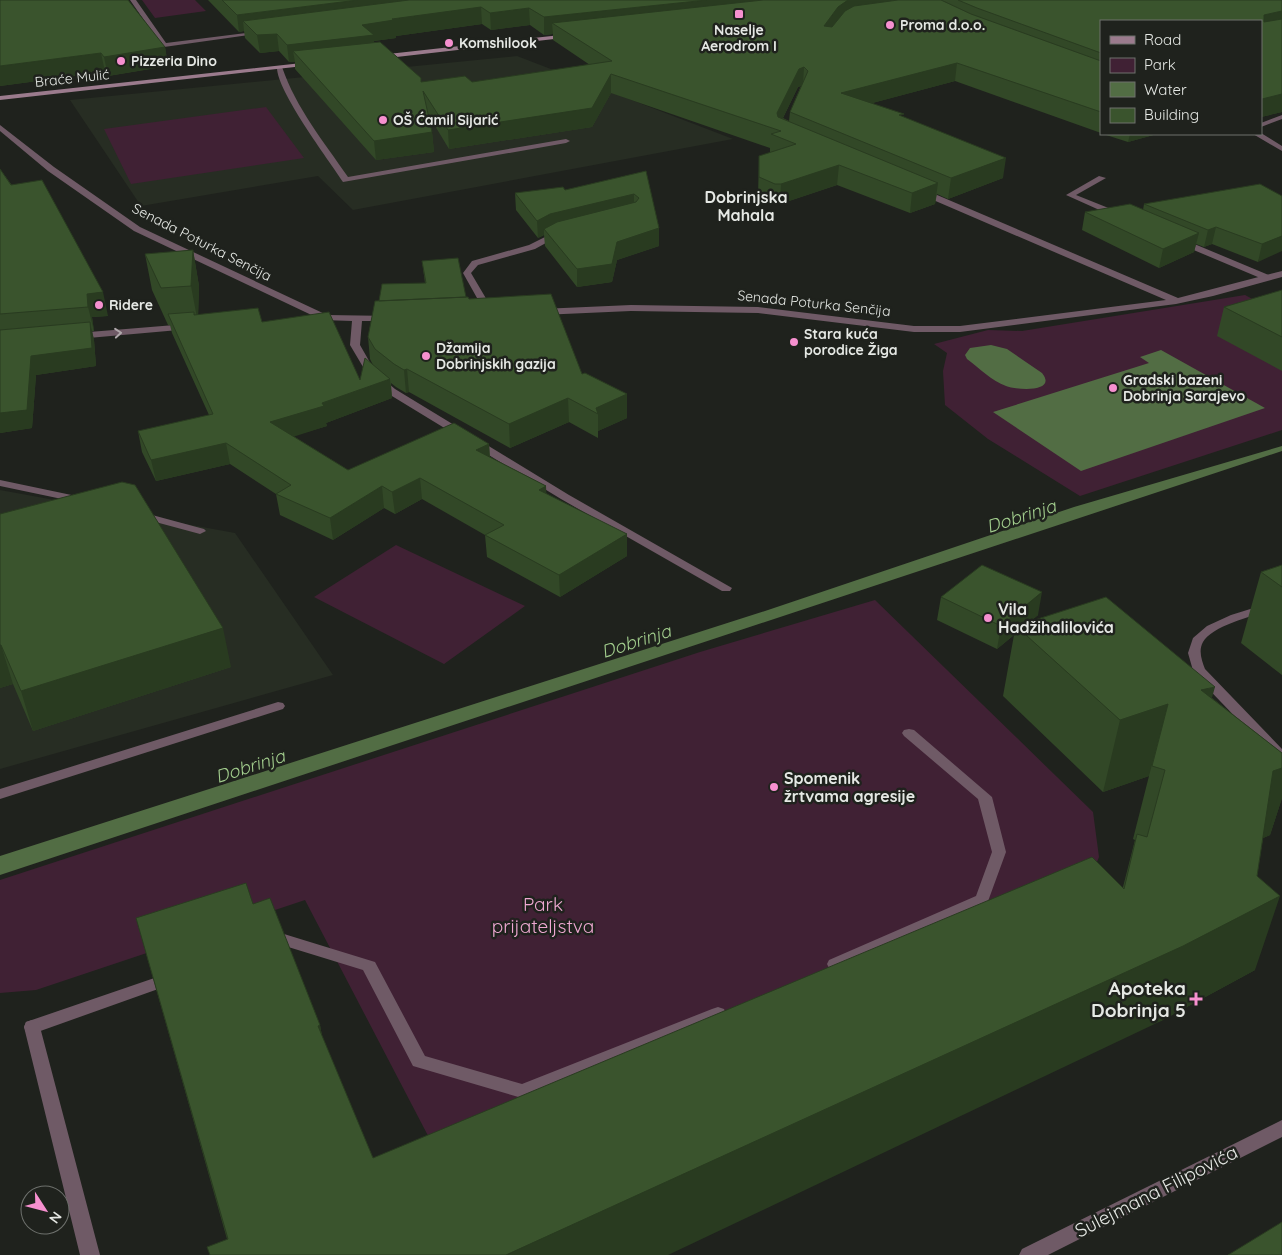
<svg xmlns="http://www.w3.org/2000/svg" width="1282" height="1255" font-family="Quicksand,sans-serif">
<style>
.built{fill:#272d23}
.green{fill:#402134}
.water{fill:#526d44}
.lines{fill:none;stroke-linecap:round;stroke-linejoin:round}
.lane{fill:#6f5a66;fill-rule:evenodd}
.street{fill:#6f5a66;fill-rule:evenodd}
.secondary{fill:#9b7b8d;fill-rule:evenodd}
.wall{fill:#324827;fill-rule:evenodd}
.shaded-wall{fill:#293b20}
.building{fill:#3a542d;stroke:#293b20}
.oneway{stroke:#b0a8ab}
.poi-dot{fill:#f690cf;stroke:#1f221d;stroke-width:2}
.labels{text-anchor:middle;dominant-baseline:central;stroke-width:5;stroke-linejoin:round;paint-order:stroke}
.far-poi-label{font-size:14px;font-weight:bold;fill:#e5e8e4;stroke:#1f221d;text-anchor:start}
.far-street-label{font-size:14px;fill:#e5e8e4;stroke:#1f221d}
.far-quarter-label{font-size:16px;font-weight:bold;fill:#e5e8e4;stroke:#1f221d}
.poi-label{font-size:16px;font-weight:bold;fill:#e5e8e4;stroke:#1f221d;text-anchor:start}
.water-label{font-size:18px;font-style:italic;fill:#a3cf8e;stroke:#1f221d}
.near-park-label{font-size:19px;fill:#efa8d2;stroke:#1f221d}
.near-poi-label{font-size:19px;font-weight:bold;fill:#e5e8e4;stroke:#1f221d;text-anchor:end}
.near-street-label{font-size:19px;fill:#e5e8e4;stroke:#1f221d}
</style>
<rect width="100%" height="100%" fill="#1f221d"/>
<path class="built" d="M 517,56 L 733,139 L 353,210 L 318,176 L 141,206 L 70,100 Z
M 0,490 L 235,533 L 333,675 L 0,769 Z"/>
<path class="green" d="M 142,0 L 195,0 L 206,11 L 155,18 Z
M 266,107 L 304,158 L 131,184 L 104,129 Z
M 1245,295 L 1282,315 L 1282,430 L 1080,496 L 988,439 L 945,405 L 943,371 L 947,353 L 934,344 L 988,330 L 1022,331 Z
M 396,545 L 525,606 L 444,664 L 314,597 Z
M 875,600 L 1093,812 L 1099,857 L 1080,904 L 448,1174 L 305,900 L 36,990 L 0,993 L 0,880 L 700,652 Z"/>
<path class="water" d="M 991,345 L 1007,349 L 1042,373 C 1058,393 1016,390 1006,386 C 992,381 979,368 967,359 L 965,355 L 970,348 Z
M 1161,350 L 1265,408 L 1081,471 L 993,412 L 1149,363 L 1140,357 Z
M 1282,446 L 1282,451 L 0,875 L 0,856 L 771,609 L 1074,507 Z"/>
<g class="lines">
<path class="lane" d="M 277,66 L 282,67 C 296,108 324,142 348,177 L 566,139 L 570,141 L 566,143 L 343,182 C 328,159 275,89 277,66 Z
M 1099,176 L 1106,178 L 1076,195 L 1121,213 L 1121,217 L 1115,217 L 1066,195 Z
M 557,231 L 564,233 L 535,249 L 478,265 L 471,273 L 494,312 L 489,315 L 486,314 L 463,273 L 472,261 L 529,245 Z
M 1180,238 L 1271,276 L 1272,278 L 1271,280 L 1265,280 L 1177,243 L 1176,241 Z
M 278,702 L 283,703 L 285,706 L 283,709 L 0,799 L 0,789 Z
M 909,729 L 914,730 L 992,797 L 1006,852 L 987,904 L 835,970 L 829,968 L 827,964 L 829,960 L 976,896 L 992,852 L 978,799 L 904,736 L 902,733 L 904,730 Z
M 284,934 L 375,962 L 425,1056 L 522,1084 L 712,1009 L 718,1007 L 724,1009 L 726,1014 L 724,1019 L 522,1098 L 413,1066 L 363,970 L 285,946 L 271,951 L 265,949 L 263,945 L 265,941 Z
M 169,973 L 175,975 L 177,979 L 175,983 L 32,1034 L 26,1032 L 24,1027 L 26,1022 Z"/>
<path class="street" d="M 130,0 L 136,0 L 166,43 L 261,31 L 264,33 L 164,47 L 162,46 Z
M 1282,115 L 1282,119 L 1261,127 L 1261,123 Z
M 0,125 L 54,167 L 140,227 L 327,315 L 392,316 L 394,318 L 389,321 L 362,321 L 360,345 L 376,373 L 395,389 L 569,495 L 732,588 L 730,591 L 722,591 L 561,499 L 387,393 L 369,377 L 350,345 L 352,321 L 322,320 L 134,231 L 48,171 L 0,131 Z
M 1261,133 L 1282,146 L 1282,151 L 1253,134 Z
M 917,189 L 923,189 L 1178,298 L 1282,271 L 1282,277 L 1213,296 L 1176,304 L 960,332 L 914,332 L 758,313 L 631,311 L 541,315 L 536,312 L 541,309 L 631,305 L 758,307 L 914,326 L 960,326 L 1166,300 L 917,193 Z
M 187,324 L 192,327 L 190,329 L 77,339 L 72,336 L 77,333 Z
M 0,480 L 81,497 L 87,500 L 81,503 L 0,486 Z
M 141,512 L 204,529 L 206,531 L 200,534 L 137,517 L 135,515 Z
M 1282,599 L 1282,607 C 1263,613 1213,624 1203,642 C 1198,651 1202,661 1205,669 L 1282,749 L 1282,760 L 1272,755 L 1194,674 L 1188,653 L 1193,638 L 1207,626 L 1231,615 Z
M 32,1020 L 38,1022 L 40,1027 L 100,1255 L 80,1255 L 24,1027 L 26,1022 Z
M 1282,1120 L 1282,1137 L 1048,1255 L 1019,1255 L 1022,1249 Z"/>
<path class="secondary" d="M 570,34 L 573,36 L 572,37 L 379,59 L 376,57 L 379,55 Z
M 311,62 L 314,64 L 313,65 L 0,100 L 0,96 Z"/>
</g>
<path class="wall" d="M 0,0 L 165,47 L 168,66 L 108,76 L 105,72 L 0,86 Z
M 208,0 L 1282,0 L 1282,112 L 1261,117 L 1261,21 L 1101,21 L 1101,133 L 955,81 L 872,103 L 903,117 L 1003,178 L 948,199 L 937,194 L 935,204 L 910,213 L 837,185 L 780,204 L 774,204 L 758,197 L 759,156 L 770,153 L 770,148 L 611,93 L 592,127 L 449,149 L 429,116 L 432,132 L 434,152 L 376,160 L 295,69 L 295,62 L 289,62 L 279,51 L 260,53 L 245,38 L 244,31 L 239,32 ZM 482,24 L 491,30 L 530,25 L 544,35 L 553,34 L 553,40 L 590,65 L 472,82 L 421,82 L 374,42 L 374,41 L 396,38 L 396,36 ZM 801,86 L 790,112 L 789,121 L 783,118 L 798,87 Z
M 1103,134 L 1157,134 L 1128,142 Z
M 0,169 L 108,316 L 92,317 L 94,331 L 92,331 L 94,340 L 96,366 L 36,375 L 32,428 L 0,433 Z
M 646,171 L 659,228 L 659,246 L 617,260 L 612,282 L 577,287 L 545,246 L 544,235 L 538,238 L 516,210 L 515,193 L 565,190 Z
M 1282,196 L 1258,262 L 1212,244 L 1204,247 L 1196,244 L 1194,252 L 1159,268 L 1082,230 L 1085,212 L 1143,210 L 1144,204 Z
M 193,250 L 199,286 L 198,315 L 262,322 L 360,380 L 373,365 L 370,359 L 368,337 L 379,301 L 425,283 L 422,261 L 469,299 L 582,374 L 627,394 L 627,418 L 598,431 L 598,438 L 569,422 L 510,448 L 409,392 L 406,393 L 396,387 L 391,383 L 392,398 L 326,423 L 327,426 L 293,436 L 348,470 L 489,444 L 490,457 L 546,486 L 546,493 L 627,556 L 560,597 L 487,557 L 485,535 L 422,499 L 395,514 L 384,508 L 333,540 L 280,515 L 276,494 L 230,464 L 156,481 L 142,452 L 138,431 L 209,415 L 172,333 L 170,325 L 168,325 L 152,290 L 145,254 Z
M 1282,290 L 1282,371 L 1217,336 L 1224,307 Z
M 0,514 L 231,667 L 33,731 L 13,684 L 0,688 Z
M 1282,565 L 1282,675 L 1241,643 L 1261,572 Z
M 941,597 L 1038,615 L 1031,621 L 1212,698 L 1282,753 L 1282,798 L 1270,835 L 1263,838 L 1257,876 L 1255,970 L 1161,1021 L 227,1239 L 136,918 L 253,904 L 320,1025 L 322,1036 L 373,1158 L 1123,887 L 1135,840 L 1133,839 L 1149,776 L 1103,792 L 1003,696 L 1014,635 L 997,649 L 937,620 Z"/>
<path class="shaded-wall" d="M 358,0 L 493,0 L 243,21 L 244,31 L 239,32 L 237,15 Z
M 707,0 L 918,0 L 823,43 L 824,26 L 838,7 L 552,23 L 553,34 L 544,35 L 544,17 Z
M 481,7 L 482,24 L 396,36 L 396,38 L 374,41 L 376,53 L 293,51 L 295,62 L 289,62 L 287,45 L 362,25 L 392,19 Z
M 529,8 L 530,25 L 491,30 L 490,13 Z
M 1282,11 L 1282,25 L 1261,32 L 1264,15 Z
M 277,34 L 279,51 L 260,53 L 257,35 Z
M 165,47 L 168,66 L 108,76 L 104,57 Z
M 101,53 L 105,72 L 0,86 L 0,66 Z
M 957,63 L 955,81 L 839,112 L 841,93 Z
M 804,67 L 803,85 L 798,87 L 777,130 L 777,113 L 799,69 Z
M 611,74 L 611,93 L 592,127 L 449,149 L 448,130 Z
M 1282,94 L 1282,112 L 1261,117 L 1261,104 L 1262,99 Z
M 432,132 L 434,152 L 376,160 L 374,141 Z
M 1130,134 L 1157,134 L 1128,142 Z
M 1006,158 L 1003,178 L 948,199 L 951,178 Z
M 839,165 L 837,185 L 780,204 L 781,184 Z
M 938,183 L 935,204 L 910,213 L 912,193 Z
M 634,194 L 634,211 L 544,229 L 544,235 L 538,238 L 537,221 L 550,214 Z
M 1216,227 L 1212,244 L 1204,247 L 1208,230 Z
M 659,228 L 659,246 L 617,260 L 612,282 L 577,287 L 577,269 L 617,242 Z
M 1199,233 L 1194,252 L 1159,268 L 1163,249 Z
M 1282,236 L 1282,251 L 1258,262 L 1262,244 Z
M 193,250 L 199,286 L 198,323 L 191,286 Z
M 103,292 L 108,316 L 92,317 L 94,331 L 88,307 L 87,294 Z
M 90,322 L 94,340 L 96,366 L 36,375 L 32,428 L 0,433 L 0,413 L 31,356 Z
M 407,369 L 409,392 L 406,393 L 404,370 Z
M 390,379 L 392,398 L 326,423 L 327,426 L 274,443 L 270,422 Z
M 627,394 L 627,418 L 598,431 L 598,414 L 596,408 Z
M 568,398 L 569,422 L 510,448 L 509,424 Z
M 226,443 L 230,464 L 156,481 L 151,460 Z
M 489,444 L 490,464 L 476,450 Z
M 420,478 L 422,499 L 395,514 L 392,492 Z
M 382,486 L 384,508 L 333,540 L 330,518 Z
M 546,486 L 547,507 L 539,490 Z
M 627,534 L 627,556 L 560,597 L 559,575 Z
M 1042,592 L 1038,615 L 1020,630 L 1016,626 L 1014,635 L 997,649 L 1001,626 Z
M 223,628 L 231,667 L 33,731 L 21,691 Z
M 0,645 L 1,645 L 13,684 L 0,688 Z
M 1215,687 L 1195,758 L 1201,690 Z
M 1168,704 L 1149,776 L 1103,792 L 1120,720 Z
M 1282,768 L 1282,798 L 1270,835 L 1250,844 L 1273,771 Z
M 1280,896 L 1255,970 L 1161,1021 L 668,1255 L 506,1255 Z
M 320,1025 L 334,1100 L 318,1026 Z"/>
<path class="building" d="M 0,0 L 128,0 L 165,47 L 104,57 L 101,53 L 0,66 Z
M 222,0 L 358,0 L 237,15 Z
M 409,0 L 707,0 L 544,17 L 529,8 L 490,13 L 481,7 L 392,19 L 394,20 L 362,25 L 374,35 L 287,45 L 277,34 L 257,35 L 243,21 Z
M 763,0 L 848,0 L 838,7 L 824,26 L 832,27 L 845,11 L 854,6 L 898,0 L 941,0 L 971,14 L 1101,61 L 1101,112 L 957,63 L 841,93 L 904,114 L 899,115 L 1006,158 L 951,178 L 790,112 L 808,71 L 804,67 L 799,69 L 777,113 L 778,117 L 938,183 L 912,193 L 839,165 L 781,184 L 775,184 L 759,177 L 759,156 L 796,144 L 771,134 L 781,131 L 611,74 L 592,108 L 448,130 L 423,91 L 432,132 L 374,141 L 293,51 L 380,42 L 421,78 L 421,82 L 465,76 L 472,82 L 612,61 L 552,23 Z
M 958,0 L 1282,0 L 1282,11 L 1264,15 L 1264,22 L 1282,19 L 1282,94 L 1262,99 L 1261,99 L 1261,21 L 1101,21 L 1101,53 L 977,8 Z
M 0,169 L 11,185 L 42,180 L 103,292 L 87,294 L 88,307 L 0,314 Z
M 646,171 L 659,228 L 617,242 L 612,264 L 577,269 L 544,229 L 557,222 L 636,202 L 639,198 L 634,194 L 550,214 L 537,221 L 515,193 L 563,187 L 565,190 Z
M 1260,184 L 1282,196 L 1282,236 L 1262,244 L 1216,227 L 1208,230 L 1144,204 Z
M 1130,204 L 1199,233 L 1163,249 L 1085,212 Z
M 193,250 L 191,286 L 161,288 L 145,254 Z
M 458,258 L 466,297 L 379,301 L 382,284 L 426,283 L 422,261 Z
M 1282,290 L 1282,337 L 1224,307 Z
M 551,294 L 582,374 L 585,373 L 627,394 L 596,408 L 598,414 L 568,398 L 509,424 L 407,369 L 404,370 L 394,364 L 375,349 L 368,337 L 375,301 L 468,297 L 469,299 Z
M 258,308 L 262,322 L 329,312 L 360,380 L 365,358 L 390,379 L 322,403 L 324,406 L 270,422 L 348,470 L 454,423 L 489,444 L 476,450 L 546,486 L 539,490 L 627,534 L 559,575 L 485,535 L 504,525 L 420,478 L 392,492 L 382,486 L 330,518 L 276,494 L 291,485 L 226,443 L 151,460 L 138,431 L 213,414 L 168,314 L 194,312 L 194,315 Z
M 90,322 L 92,348 L 31,356 L 27,410 L 0,413 L 0,330 Z
M 122,482 L 135,485 L 223,628 L 21,691 L 1,645 L 0,645 L 0,514 Z
M 982,565 L 1042,592 L 1001,626 L 941,597 Z
M 1282,565 L 1282,587 L 1261,572 Z
M 1106,597 L 1215,687 L 1201,690 L 1282,753 L 1282,768 L 1273,771 L 1257,876 L 1280,896 L 1183,946 L 506,1255 L 210,1255 L 207,1247 L 228,1239 L 136,918 L 246,883 L 253,904 L 270,898 L 320,1025 L 318,1026 L 373,1158 L 1092,857 L 1124,889 L 1137,834 L 1147,837 L 1165,770 L 1152,766 L 1168,704 L 1120,720 L 1016,626 Z
M 1282,1222 L 1282,1255 L 1228,1255 Z"/>
<defs><path id="oneway-chevron" d="M-2-3.5L2.5 0L-2 3.5" fill="none" stroke-width="1.6" stroke-linecap="round" stroke-linejoin="round" transform="scale(1.25)"/></defs>
<use class="oneway" href="#oneway-chevron" transform="translate(118 333) rotate(-5)"/>
<g class="poi-dot">
<rect x="734" y="9" width="10" height="10" rx="2.5"/>
<circle cx="890" cy="25" r="5"/>
<circle cx="449" cy="43" r="5"/>
<circle cx="121" cy="61" r="5"/>
<circle cx="383" cy="120" r="5"/>
<circle cx="99" cy="305" r="5"/>
<circle cx="794" cy="342" r="5"/>
<circle cx="426" cy="356" r="5"/>
<circle cx="1113" cy="388" r="5"/>
<circle cx="988" cy="618" r="5"/>
<circle cx="774" cy="787" r="5"/>
<path d="M1193.5 991.5h5v5h5v5h-5v5h-5v-5h-5v-5h5z"/>
</g>
<g class="labels">
<g class="far-poi-label">
<text x="900" y="25">Proma d.o.o.</text>
<text x="739" y="30" text-anchor="middle">Naselje<tspan x="739" dy="16">Aerodrom I</tspan></text>
<text x="459" y="43">Komshilook</text>
<text x="131" y="61">Pizzeria Dino</text>
<text x="393" y="120">OŠ Ćamil Sijarić</text>
<text x="109" y="305">Ridere</text>
<text x="804" y="334">Stara kuća<tspan x="804" dy="16">porodice Žiga</tspan></text>
<text x="436" y="348">Džamija<tspan x="436" dy="16">Dobrinjskih gazija</tspan></text>
<text x="1123" y="380">Gradski bazeni<tspan x="1123" dy="16">Dobrinja Sarajevo</tspan></text>
</g>
<g class="far-street-label">
<text transform="translate(72 78) rotate(-6)">Braće Mulić</text>
<text transform="translate(202 242) rotate(27)">Senada Poturka Senčija</text>
<text transform="translate(814 303) rotate(6)">Senada Poturka Senčija</text>
</g>
<g class="far-quarter-label">
<text x="746" y="197">Dobrinjska<tspan x="746" dy="18">Mahala</tspan></text>
</g>
<g class="poi-label">
<text x="998" y="609">Vila<tspan x="998" dy="18">Hadžihalilovića</tspan></text>
<text x="784" y="778">Spomenik<tspan x="784" dy="18">žrtvama agresije</tspan></text>
</g>
<g class="water-label">
<text transform="translate(1021 516) rotate(-18)">Dobrinja</text>
<text transform="translate(636 641) rotate(-18)">Dobrinja</text>
<text transform="translate(250 766) rotate(-18)">Dobrinja</text>
</g>
<g class="near-park-label">
<text x="543" y="904">Park<tspan x="543" dy="22">prijateljstva</tspan></text>
</g>
<g class="near-poi-label">
<text x="1186" y="988">Apoteka<tspan x="1186" dy="22">Dobrinja 5</tspan></text>
</g>
<g class="near-street-label">
<text transform="translate(1156 1191) rotate(-27)">Sulejmana Filipovića</text>
</g>
</g>
<rect x="1100" y="20" width="162" height="115" fill="#1f221d" stroke="#6e716d"/>
<rect x="1110" y="36" width="25" height="8" fill="#9b7b8d" stroke="#6e716d"/>
<text x="1144" y="45" font-size="15" fill="#e5e8e4">Road</text>
<rect x="1110" y="58" width="25" height="15" fill="#402134" stroke="#6e716d"/>
<text x="1144" y="70" font-size="15" fill="#e5e8e4">Park</text>
<rect x="1110" y="82" width="25" height="15" fill="#526d44" stroke="#6e716d"/>
<text x="1144" y="95" font-size="15" fill="#e5e8e4">Water</text>
<rect x="1110" y="108" width="25" height="15" fill="#3a542d" stroke="#6e716d"/>
<text x="1144" y="120" font-size="15" fill="#e5e8e4">Building</text>
<g transform="translate(45 1210) rotate(126)"><circle r="24" fill="#1f221d" stroke="#6e716d"/>
<path d="M0-4L9 19L0 12L-9 19Z" fill="#f690cf"/>
<text y="-8" font-size="14" font-weight="bold" text-anchor="middle" fill="#e5e8e4">N</text>
</g>
</svg>
